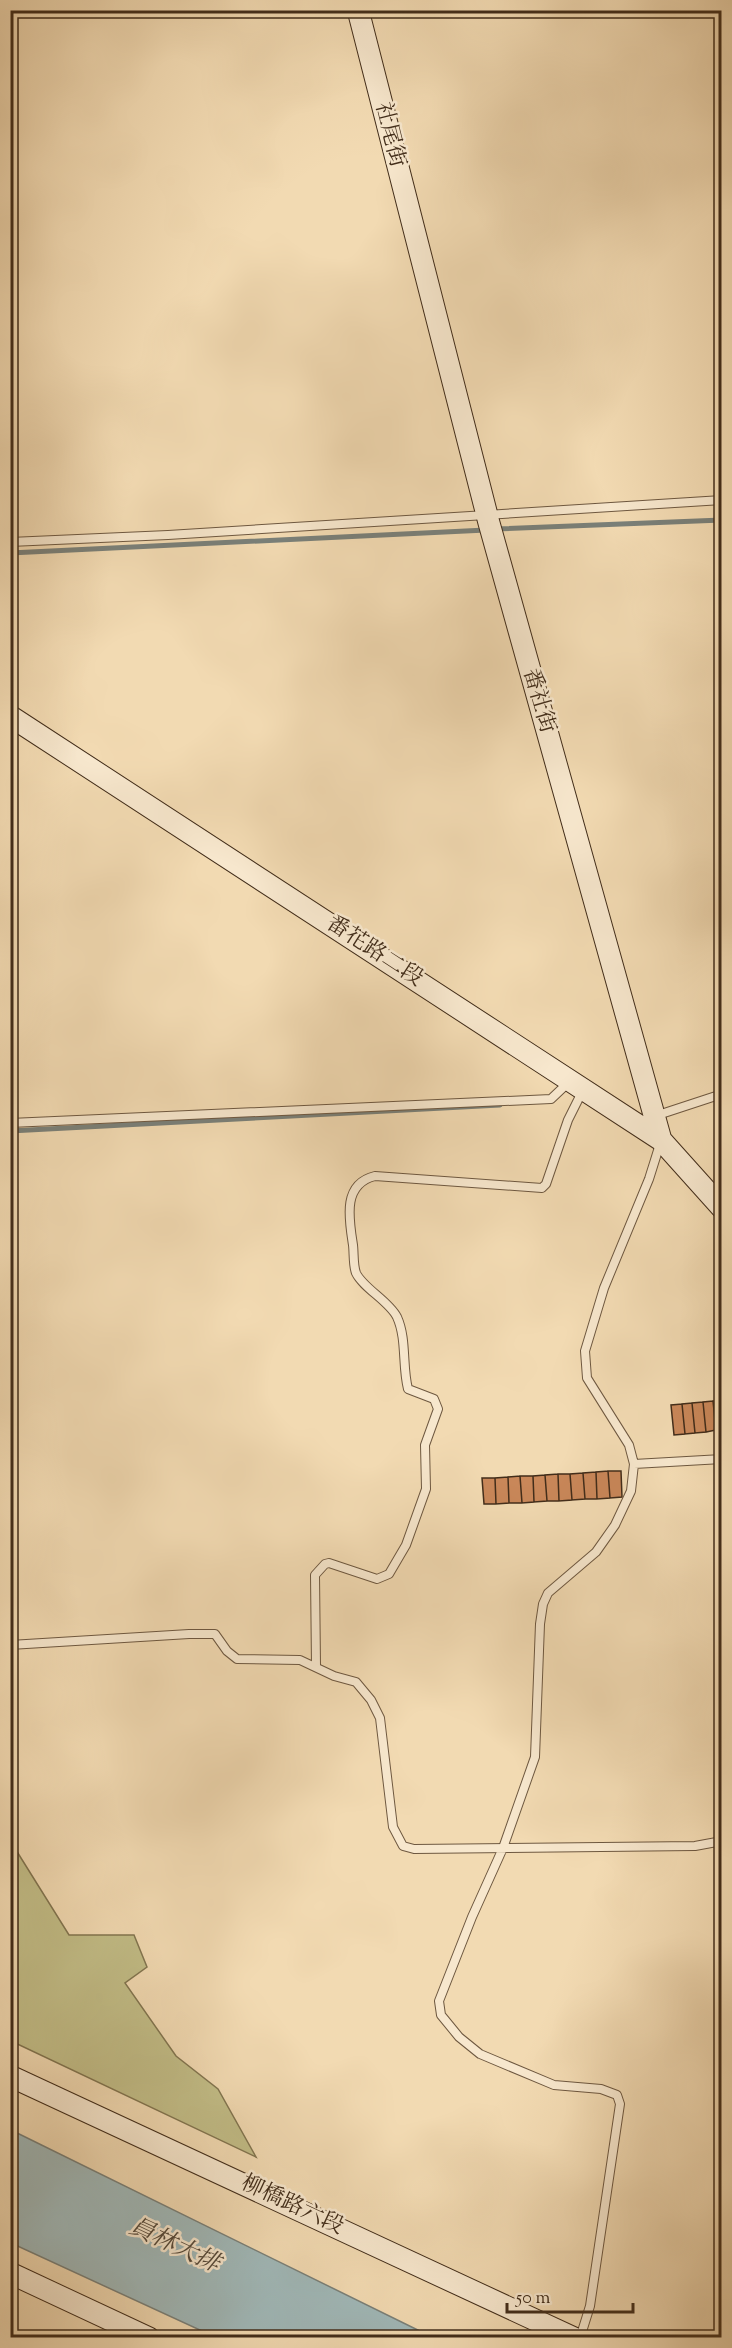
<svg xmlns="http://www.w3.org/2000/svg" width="732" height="2348" font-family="'Sorts Mill Goudy','Noto Serif TC',serif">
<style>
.green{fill:#c2bd87;stroke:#827550;stroke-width:1.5}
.water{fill:#a0b8b8;stroke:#7a8079;stroke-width:1.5}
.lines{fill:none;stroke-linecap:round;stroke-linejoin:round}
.stream{stroke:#7a8079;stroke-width:5}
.building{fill:#c98759;stroke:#422d1a;stroke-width:1.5}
.lane-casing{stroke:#6e5840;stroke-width:10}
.secondary-casing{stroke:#422d1a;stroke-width:23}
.lane{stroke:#f7e7cd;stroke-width:8}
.secondary{stroke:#f7e7cd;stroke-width:21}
.labels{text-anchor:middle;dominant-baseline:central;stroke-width:5;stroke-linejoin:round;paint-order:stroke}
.street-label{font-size:22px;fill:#422d1a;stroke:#f7e7cd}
.water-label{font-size:24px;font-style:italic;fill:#55493a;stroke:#f7e7cd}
</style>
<rect width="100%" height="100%" fill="#f2dab2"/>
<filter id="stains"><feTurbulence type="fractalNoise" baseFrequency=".00333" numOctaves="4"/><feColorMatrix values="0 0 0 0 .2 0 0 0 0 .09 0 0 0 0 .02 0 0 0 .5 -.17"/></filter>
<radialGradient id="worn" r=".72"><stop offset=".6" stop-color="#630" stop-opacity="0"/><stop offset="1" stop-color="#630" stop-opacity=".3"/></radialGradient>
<path class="green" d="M 11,1842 L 69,1935 L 134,1935 L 147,1967 L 125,1983 L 176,2056 L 218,2089 L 256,2157 L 11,2041 Z"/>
<path class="water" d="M 11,2130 L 432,2337 L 215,2337 L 11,2243 Z"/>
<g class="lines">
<path class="stream" d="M 495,529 L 722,520
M 10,553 L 486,530
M 10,1131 L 500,1105"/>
</g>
<path class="building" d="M 722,1400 L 722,1430 L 716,1430 L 713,1401 Z
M 713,1401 L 716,1430 L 706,1432 L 703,1402 Z
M 703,1402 L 706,1432 L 695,1433 L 692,1403 Z
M 692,1403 L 695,1433 L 685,1434 L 682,1404 Z
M 682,1404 L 685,1434 L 674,1435 L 671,1405 Z
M 608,1471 L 621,1471 L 622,1497 L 610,1498 Z
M 608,1471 L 610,1498 L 597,1499 L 596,1472 Z
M 596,1472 L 597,1499 L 585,1499 L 583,1473 Z
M 583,1473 L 585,1499 L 572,1500 L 570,1474 Z
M 558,1474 L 570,1474 L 572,1500 L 559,1501 Z
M 558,1474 L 559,1501 L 547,1501 L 545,1475 Z
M 545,1475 L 547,1501 L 534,1502 L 533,1476 Z
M 520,1476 L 533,1476 L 534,1502 L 522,1503 Z
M 520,1476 L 522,1503 L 509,1503 L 508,1477 Z
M 508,1477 L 509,1503 L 496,1504 L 495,1478 Z
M 482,1478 L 495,1478 L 496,1504 L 484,1504 Z"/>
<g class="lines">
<defs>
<path id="lane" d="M 10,542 L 168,535 L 722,500
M 655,1116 L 722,1094
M 10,1123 L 551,1099 L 570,1081
M 634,1464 L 722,1459
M 10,1645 L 189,1634 L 215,1634 L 227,1651 L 237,1659 L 300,1660 L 334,1676 L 356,1682 L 371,1700 L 380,1718 L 393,1827 L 403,1846 L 414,1849 L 695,1846 L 722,1841
M 316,1666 L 315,1575 L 325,1564 L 329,1563 L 377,1579 L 389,1574 L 406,1545 L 426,1489 L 425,1445 L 438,1409 L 434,1399 L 408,1389 C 402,1366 407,1339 397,1317 C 389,1301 363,1288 356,1273 C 353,1265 354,1253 353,1245 C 349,1219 342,1184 375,1176 L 542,1188 L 546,1184 L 568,1120 L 583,1090
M 580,2338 L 590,2306 L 620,2104 L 617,2095 L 601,2089 L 554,2085 L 480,2054 L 459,2037 L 441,2015 L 439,2001 L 472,1917 L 503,1848 L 535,1757 L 540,1624 L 543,1604 L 548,1593 L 596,1552 L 615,1525 L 631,1491 L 634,1464 L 629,1445 L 587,1378 L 585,1351 L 604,1288 L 649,1179 L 660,1144"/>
<path id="secondary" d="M 358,10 L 489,523 L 661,1140
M 10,716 L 661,1140 L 722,1208
M 10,2076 L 574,2338
M 10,2273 L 149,2338"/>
</defs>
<use href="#lane" class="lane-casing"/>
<use href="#secondary" class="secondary-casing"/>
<use href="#lane" class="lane"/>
<use href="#secondary" class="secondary"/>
</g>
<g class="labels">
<g class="street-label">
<text transform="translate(389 135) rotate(76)">社尾街</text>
<text transform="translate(538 701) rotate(74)">番社街</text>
<text transform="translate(374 952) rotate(33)">番花路二段</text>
<text transform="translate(292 2206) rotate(25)">柳橋路六段</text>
</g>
<g class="water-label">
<text transform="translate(174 2246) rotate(25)">員林大排</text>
</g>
</g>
<rect width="732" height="2348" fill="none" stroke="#f2dab2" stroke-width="36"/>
<rect x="12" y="12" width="708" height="2324" fill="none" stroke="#422d1a" stroke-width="3"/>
<rect x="18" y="18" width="696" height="2312" fill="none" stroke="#422d1a" stroke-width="1.5"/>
<path d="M507 2303v9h126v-9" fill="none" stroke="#422d1a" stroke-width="3"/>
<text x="516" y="2303" font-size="18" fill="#422d1a" stroke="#f7e7cd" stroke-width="4.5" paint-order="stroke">50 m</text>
<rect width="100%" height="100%" filter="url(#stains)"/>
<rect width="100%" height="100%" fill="url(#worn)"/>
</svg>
